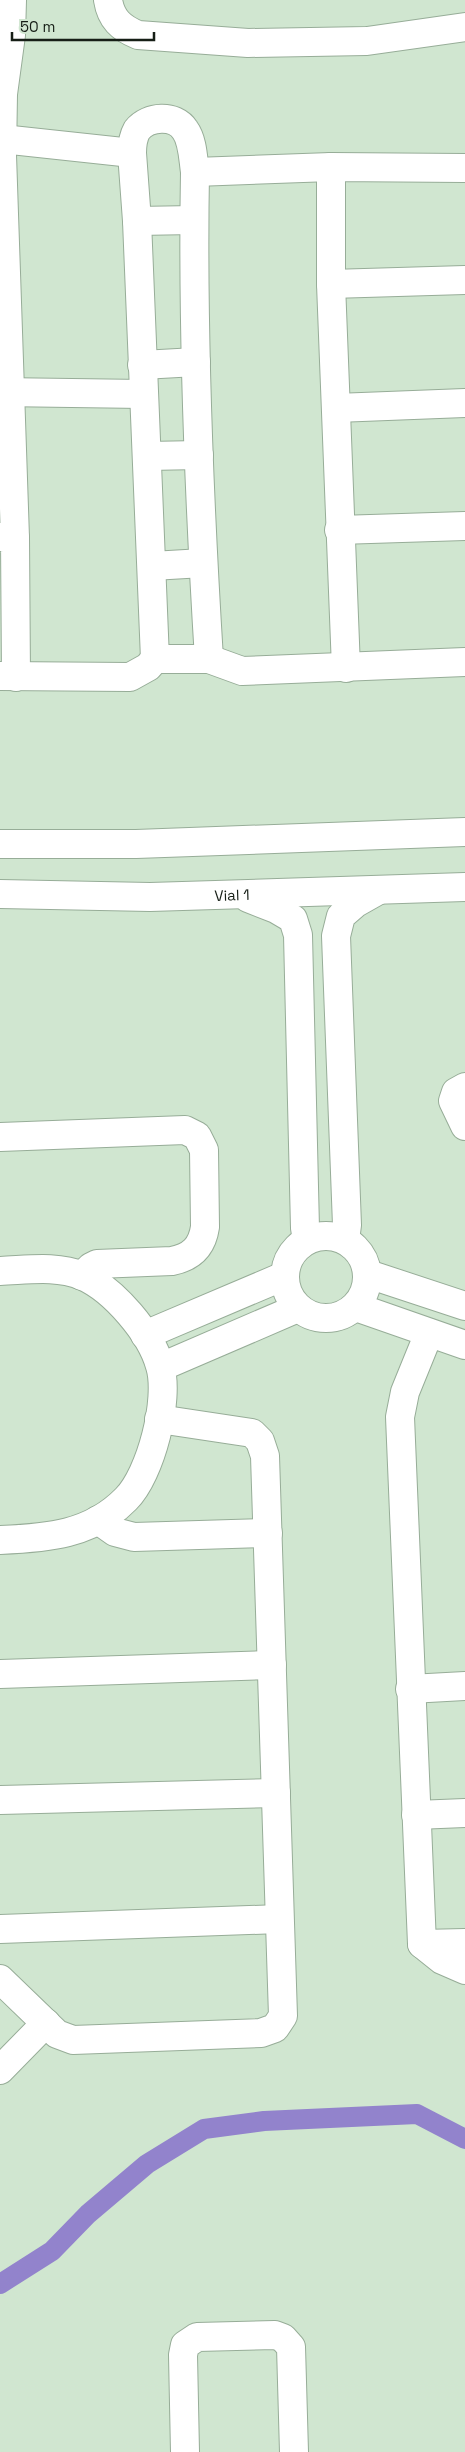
<svg xmlns="http://www.w3.org/2000/svg" width="465" height="2452" font-family="'Space Grotesk',sans-serif">
<style>
.lines{fill:none;stroke-linecap:round;stroke-linejoin:round}
.canal{stroke:#9283cc;stroke-width:20}
.minor-casing{stroke:#97ad98;stroke-width:30}
.minor{stroke:#fff;stroke-width:28}
.labels{text-anchor:middle;dominant-baseline:central;stroke-width:4.5;stroke-linejoin:round;paint-order:stroke}
.street-label{font-size:15px;fill:#161e16;stroke:#d0e6d0}
</style>
<rect width="100%" height="100%" fill="#d0e6d0"/>
<g class="lines">
<path class="canal" d="M 0,2284 L 52,2251 L 88,2214 L 147,2164 L 204,2129 L 264,2121 L 417,2114 L 465,2139"/>
<defs>
<g id="minor">
<path d="M 12,0 L 11,35 L 3,94 L 2,155 L 15,538"/>
<path d="M 108,0 C 111,19 121,28 138,35 L 248,43 L 367,41 L 465,27"/>
<path d="M 2,139 L 132,153"/>
<path d="M 331,167 L 331,284 L 346,668"/>
<path d="M 195,172 L 331,167 L 465,168"/>
<path d="M 137,221 L 194,220"/>
<path d="M 331,284 L 465,280"/>
<path d="M 142,365 L 196,362"/>
<path d="M 0,392 L 143,394"/>
<path d="M 336,408 L 465,403"/>
<path d="M 148,456 L 199,455"/>
<path d="M 339,530 L 465,526"/>
<path d="M 0,537 L 15,538 L 16,677"/>
<path d="M 152,566 L 203,563"/>
<path d="M 155,659 L 137,221 L 132,153 C 132,145 133,137 137,130 C 148,116 175,114 185,130 C 193,141 193,159 195,172 C 192,334 199,497 209,659"/>
<path d="M 0,676 L 130,677 L 148,667 L 155,659 L 209,659 L 242,671 L 465,662"/>
<path d="M 0,844 L 136,844 L 465,832"/>
<path id="s1" d="M 0,894 L 150,897 L 465,887"/>
<path d="M 248,898 L 276,909 L 293,919 L 298,935 L 305,1228 L 307,1240"/>
<path d="M 465,1087 L 456,1092 L 453,1101 L 465,1126"/>
<path d="M 0,1137 L 185,1130 L 197,1136 L 204,1150 L 205,1227 C 202,1247 192,1257 172,1261 L 97,1264 L 91,1267 L 82,1276"/>
<circle cx="326" cy="1277" r="41"/>
<path d="M 345,1240 L 347,1225 L 336,936 L 341,916 L 356,903 L 379,890"/>
<path d="M 0,1271 C 28,1270 56,1265 83,1276 C 114,1290 151,1333 160,1366 C 170,1399 151,1474 126,1499 C 91,1535 47,1538 0,1540"/>
<path d="M 368,1274 L 465,1306"/>
<path d="M 356,1307 L 465,1345"/>
<path d="M 429,1333 L 405,1392 L 400,1417 L 422,1944 L 442,1960 L 465,1970"/>
<path d="M 145,1335 L 284,1276"/>
<path d="M 161,1367 L 298,1308"/>
<path d="M 98,1520 L 115,1532 L 134,1537 L 268,1533"/>
<path d="M 0,1674 L 272,1665"/>
<path d="M 410,1689 L 465,1686"/>
<path d="M 0,1800 L 276,1793"/>
<path d="M 416,1815 L 465,1813"/>
<path d="M 0,1929 L 279,1919"/>
<path d="M 422,1944 L 465,1943"/>
<path d="M 0,1979 L 57,2034 L 73,2040 L 261,2033 L 275,2028 L 283,2016 L 265,1456 L 260,1441 L 252,1433 L 159,1419"/>
<path d="M 0,2070 L 46,2023"/>
<path d="M 185,2452 L 183,2355 L 185,2345 L 197,2337 L 275,2335 L 283,2338 L 291,2347 L 294,2452"/>
</g>
</defs>
<use href="#minor" class="minor-casing"/>
<use href="#minor" class="minor"/>
</g>
<g class="labels">
<g class="street-label">
<text stroke="none"><textPath href="#s1" startOffset="232">Vial 1</textPath></text>
</g>
</g>
<path d="M12 32v8h142v-8" fill="none" stroke="#161e16" stroke-width="2.5"/>
<text x="20" y="32" font-size="15" fill="#161e16" stroke="#d0e6d0" stroke-width="4" paint-order="stroke">50 m</text>
</svg>
